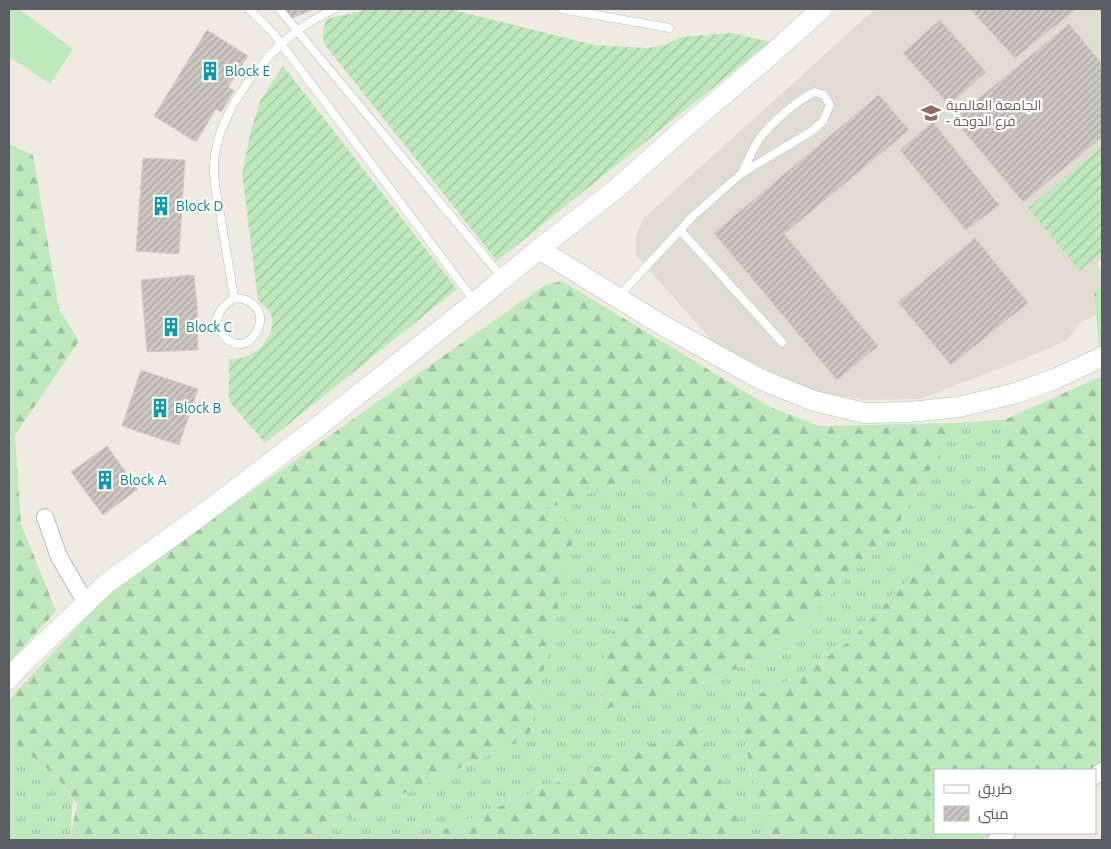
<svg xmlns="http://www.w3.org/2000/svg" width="1111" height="849" font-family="Ubuntu,Cairo,sans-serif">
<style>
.education{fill:#e1dcd2}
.grass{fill:url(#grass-tufts)}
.forest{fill:url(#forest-firs)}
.garden{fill:url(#garden-furrows)}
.pitch{fill:#bfe9bc}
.building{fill:url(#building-hatch);stroke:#d4ccbf}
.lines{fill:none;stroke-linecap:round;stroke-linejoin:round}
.service-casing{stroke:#b5b9bd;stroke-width:9}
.minor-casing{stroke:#b5b9bd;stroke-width:18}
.tertiary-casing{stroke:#b5b9bd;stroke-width:21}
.service{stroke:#fff;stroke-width:8}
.minor{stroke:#fff;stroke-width:16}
.tertiary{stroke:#fff;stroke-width:20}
.labels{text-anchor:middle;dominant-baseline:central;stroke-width:4.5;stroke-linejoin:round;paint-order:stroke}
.culture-label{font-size:14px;fill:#0d838f;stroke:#fff;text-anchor:start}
.education-label{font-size:14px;fill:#785e54;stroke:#fff;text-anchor:start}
</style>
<defs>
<pattern id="grass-tufts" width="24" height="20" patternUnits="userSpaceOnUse" patternTransform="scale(1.25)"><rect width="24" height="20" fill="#bfe9bc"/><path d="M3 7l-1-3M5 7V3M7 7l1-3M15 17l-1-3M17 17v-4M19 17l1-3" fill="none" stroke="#9ec09c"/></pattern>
<pattern id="forest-firs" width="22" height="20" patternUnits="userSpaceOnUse" patternTransform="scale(1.25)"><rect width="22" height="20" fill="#bfe9bc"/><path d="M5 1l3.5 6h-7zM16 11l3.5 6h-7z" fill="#9ec09c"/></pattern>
<pattern id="garden-furrows" width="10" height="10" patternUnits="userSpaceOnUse" patternTransform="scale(1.25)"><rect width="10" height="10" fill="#bfe9bc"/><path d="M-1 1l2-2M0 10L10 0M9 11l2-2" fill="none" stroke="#9ec09c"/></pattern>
<pattern id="building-hatch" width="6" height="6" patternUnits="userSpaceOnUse" patternTransform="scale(1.25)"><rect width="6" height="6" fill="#ccc7c1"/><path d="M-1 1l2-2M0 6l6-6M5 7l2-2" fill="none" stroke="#a9a5a0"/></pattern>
</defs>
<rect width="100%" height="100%" fill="#efebe2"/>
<path class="education" d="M 875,9 L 1102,9 L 1102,258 L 1097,264 L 1102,273 L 1102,284 L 1094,294 L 1096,315 L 1080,323 L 1067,340 L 1029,357 L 920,399 L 865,400 L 813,392 L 715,344 L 636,255 L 636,235 L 644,218 Z"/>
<path class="grass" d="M 997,420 L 1004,420 L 1000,462 L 965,514 L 907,581 L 852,639 L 805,673 L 737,704 L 754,786 L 773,840 L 746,840 L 698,725 L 418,840 L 300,840 L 529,737 L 544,509 L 636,477 L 671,480 L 702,515 L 695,547 L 612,632 L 602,664 L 600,708 C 661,702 726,676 780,648 L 896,527 L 958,423 Z
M 9,738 L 54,774 L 73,800 L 70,840 L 9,840 Z"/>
<path class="forest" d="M 9,144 L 33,155 L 59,309 L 79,341 L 15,435 L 21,524 L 56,611 L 9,663 Z
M 562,281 L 770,407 L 819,426 L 958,423 L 896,527 L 780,648 C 738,670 692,688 646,701 C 631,705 615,706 600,709 L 602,664 L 612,632 L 695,547 L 702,515 L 671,480 L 636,477 L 545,509 L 576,525 L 529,737 L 300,840 L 70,840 L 77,804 L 54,774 L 9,738 L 9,701 L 15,693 L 111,591 L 383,398 L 545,285 Z
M 1102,284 L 1102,346 L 1099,347 L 1094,294 Z
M 1102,376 L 1102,761 L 1088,770 L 935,770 L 935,833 L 993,833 L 982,840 L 773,840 L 754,786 L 737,704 L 805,673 L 852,639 L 907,581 L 965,514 L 1000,462 L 1004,420 Z
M 698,725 L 746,840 L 418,840 Z"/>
<path class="garden" d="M 369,9 L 450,9 L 594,45 L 647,48 L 666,45 L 680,37 L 731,33 L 770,42 L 497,261 L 325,45 C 322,35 323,28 327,19 Z
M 283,66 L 457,289 L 265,443 L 229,401 L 229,359 C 233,359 238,359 241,358 C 259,356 281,328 269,311 C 266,307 261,303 258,300 L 242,174 L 251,130 L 260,101 Z
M 1102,147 L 1102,251 L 1080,271 L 1028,208 Z"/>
<path class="pitch" d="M 9,9 L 19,9 L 73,49 L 50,84 L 9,57 Z"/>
<path class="building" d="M 285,9 L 314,9 L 290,19 Z
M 970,9 L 1076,9 L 1015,58 Z
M 940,20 L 986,72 L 949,105 L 903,53 Z
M 1069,24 L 1102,64 L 1102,137 L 1023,202 L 954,119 Z
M 207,30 L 248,56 L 228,87 L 234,91 L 221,112 L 216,109 L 196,142 L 154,116 Z
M 879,95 L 909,130 L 784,234 L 878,346 L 837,380 L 714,233 Z
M 933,122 L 999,205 L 966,230 L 900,150 Z
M 143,158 L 185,160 L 179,254 L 136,251 Z
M 975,238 L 1028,303 L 951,365 L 898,302 Z
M 194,275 L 197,305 L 198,350 L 147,352 L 141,280 Z
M 141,370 L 198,389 L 179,445 L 122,426 Z
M 107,446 L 138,489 L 103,515 L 71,472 Z"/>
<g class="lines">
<defs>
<path id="service" d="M 249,9 L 273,33 L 475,302
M 279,9 L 502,277
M 562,9 L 669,28
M 680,230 L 782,342
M 618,297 L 693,216 L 742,173 L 812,131 L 823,121 L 830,105 L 824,95 L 815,92 C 798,99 765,128 756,144 C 751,153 747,163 742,173
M 234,298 C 230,272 225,245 221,219 C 218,203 214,186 214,170 C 213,119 259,60 298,30 C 309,22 322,15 334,9
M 234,298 C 285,300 250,368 223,335 C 211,320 220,307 234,298 Z"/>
<path id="minor" d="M 45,517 L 59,557 L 86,603
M 1095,776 L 1102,771
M 996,840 L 1007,833"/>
<path id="tertiary" d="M 539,249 L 616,189 L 681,131 L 759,65 L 822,9
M 9,679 L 20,666 L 107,583 L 199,517 L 320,425 L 475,302 L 539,249 L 662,325 L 762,380 L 814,401 L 865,413 L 909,412 L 959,407 L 1016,393 L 1057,378 L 1102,357"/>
</defs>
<use href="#service" class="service-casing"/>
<use href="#minor" class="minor-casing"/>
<use href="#tertiary" class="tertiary-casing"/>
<use href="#service" class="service"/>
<use href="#minor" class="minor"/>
<use href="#tertiary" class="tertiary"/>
</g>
<defs>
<symbol id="building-bare" viewBox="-9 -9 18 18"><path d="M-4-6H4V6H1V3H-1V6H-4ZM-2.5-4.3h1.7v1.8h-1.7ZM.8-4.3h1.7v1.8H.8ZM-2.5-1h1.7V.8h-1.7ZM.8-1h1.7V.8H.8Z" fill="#0f9aa8" stroke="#fff" stroke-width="2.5" paint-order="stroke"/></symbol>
<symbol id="university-bare" viewBox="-9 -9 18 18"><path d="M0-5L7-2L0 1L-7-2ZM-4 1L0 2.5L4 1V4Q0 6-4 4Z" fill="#8d6e63" stroke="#fff" stroke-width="2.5" paint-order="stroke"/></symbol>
</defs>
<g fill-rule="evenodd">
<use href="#building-bare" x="196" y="57" width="28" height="28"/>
<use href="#university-bare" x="917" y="99" width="28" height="28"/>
<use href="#building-bare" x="147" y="192" width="28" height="28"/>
<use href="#building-bare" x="157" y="313" width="28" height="28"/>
<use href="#building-bare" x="146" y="394" width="28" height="28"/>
<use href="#building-bare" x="91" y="466" width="28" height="28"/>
</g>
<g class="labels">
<g class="culture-label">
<text x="225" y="71">Block E</text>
<text x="176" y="206">Block D</text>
<text x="186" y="327">Block C</text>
<text x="175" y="408">Block B</text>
<text x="120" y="480">Block A</text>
</g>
<g class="education-label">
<text x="946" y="105">الجامعة العالمية<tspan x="946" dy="16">- فرع الدوحة</tspan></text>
</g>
</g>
<rect width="1111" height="849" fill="none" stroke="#5a5f64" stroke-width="20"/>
<rect x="934" y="769" width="162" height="65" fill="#ffffff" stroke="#bdbfc1"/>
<rect x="944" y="785" width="25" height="8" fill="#ffffff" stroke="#bdbfc1"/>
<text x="978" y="794" font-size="15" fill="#5a5f64">طريق</text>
<rect x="944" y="806" width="25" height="15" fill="url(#building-hatch)" stroke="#bdbfc1"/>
<text x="978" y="819" font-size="15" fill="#5a5f64">مبنى</text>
</svg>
